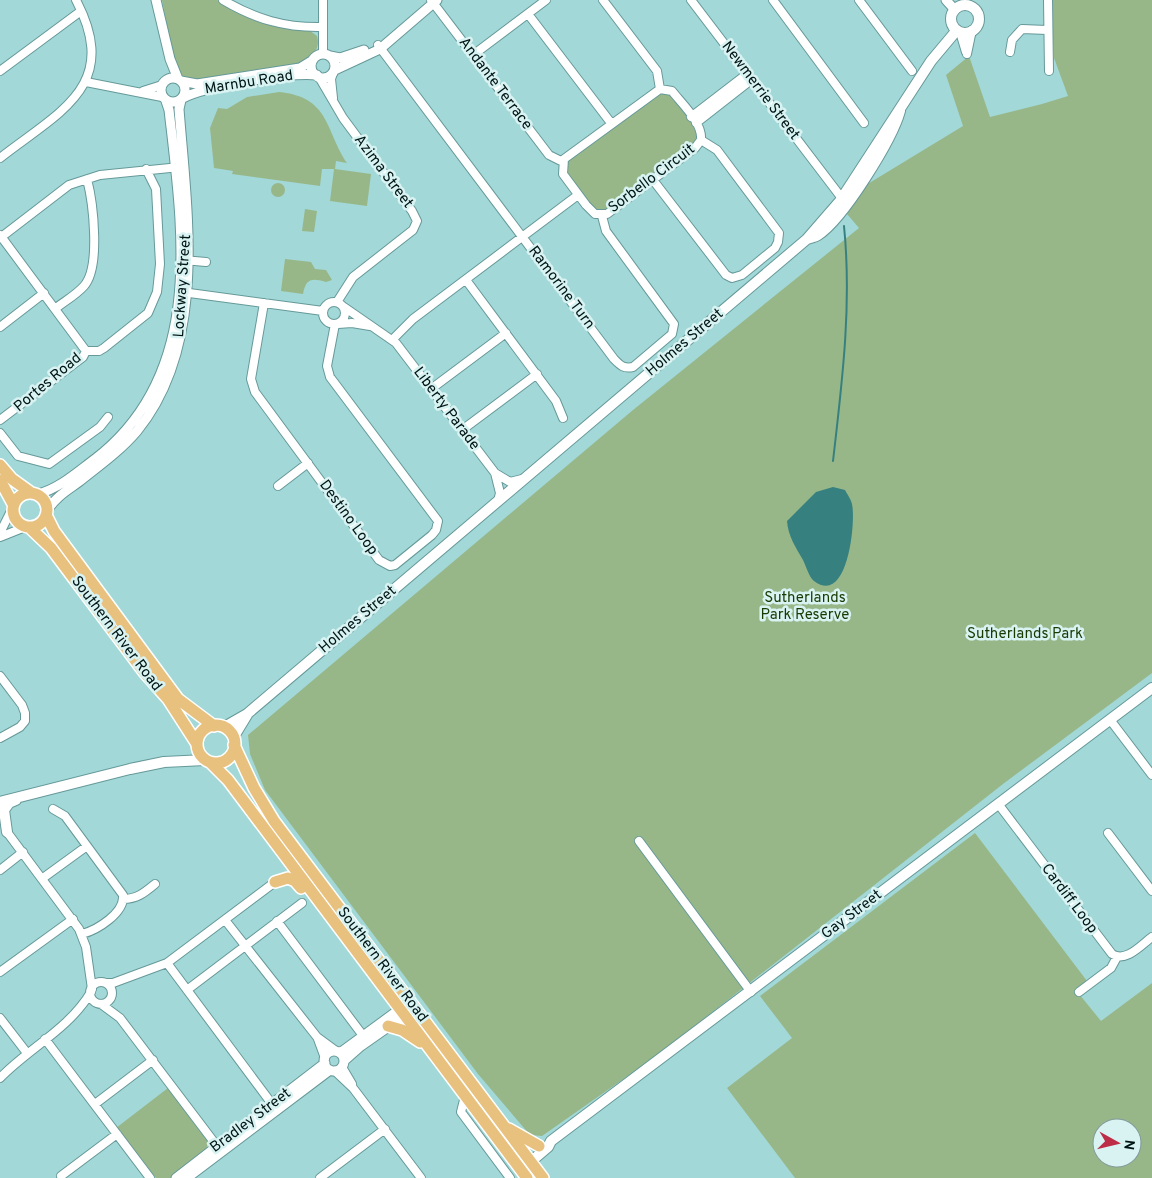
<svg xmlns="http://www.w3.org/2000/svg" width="1152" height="1178" font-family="Overpass,sans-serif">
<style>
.green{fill:#97b789;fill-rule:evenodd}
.water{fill:#368080}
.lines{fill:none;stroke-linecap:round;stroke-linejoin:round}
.stream{stroke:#368080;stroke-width:2}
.minor-casing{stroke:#699;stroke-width:10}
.tertiary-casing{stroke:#699;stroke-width:11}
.secondary-casing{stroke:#699;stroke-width:12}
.primary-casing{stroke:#fff;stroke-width:14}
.minor{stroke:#fff;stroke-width:8}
.tertiary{stroke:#fff;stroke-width:9}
.secondary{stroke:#fff;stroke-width:10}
.primary{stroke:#e8c17f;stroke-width:11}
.labels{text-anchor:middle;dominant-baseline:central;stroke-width:5;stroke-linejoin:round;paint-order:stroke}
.street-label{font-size:15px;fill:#011515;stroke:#d9f3f3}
.park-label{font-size:15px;fill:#193a01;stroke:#d9f3f3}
</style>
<rect width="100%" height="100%" fill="#a3d8d8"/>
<path class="green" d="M 162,0 L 217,0 L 255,20 L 289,29 L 309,30 L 317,36 C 321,49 312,57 302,64 L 201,80 L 182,78 L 175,65 Z
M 1051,0 L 1152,0 L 1152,673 L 1003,784 L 659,1054 L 542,1136 L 530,1135 L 478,1074 L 265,790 L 250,754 L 248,735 L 633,410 L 859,228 L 847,214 L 866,185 L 963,126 L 946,75 L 969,56 L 990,117 L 1042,104 L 1068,96 L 1054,58 Z
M 279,92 C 330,97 325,130 347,163 L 336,161 L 335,169 L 371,174 L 367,206 L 330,201 L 334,169 L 322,169 L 320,186 L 232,174 L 233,171 L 214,168 L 210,128 L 218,108 L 227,109 L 247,97 Z
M 661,92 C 664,93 669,93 672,96 C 682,103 702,131 696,143 L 606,210 L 595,210 L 567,175 L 566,170 L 568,160 Z
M271 190a7 7 0 1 1 14 0a7 7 0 1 1-14 0Z
M 305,209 L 317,211 L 314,232 L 302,231 Z
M 285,259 L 311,262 L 315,269 L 326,270 L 332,280 L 326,282 C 312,278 306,278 303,294 L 281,291 Z
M 975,833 L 1087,981 L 1075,989 L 1101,1021 L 1152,983 L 1152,1178 L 795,1178 L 727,1088 L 792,1038 L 760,996 ZM 1102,1128 L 1132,1128 L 1132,1158 L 1102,1158 Z
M 168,1088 L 208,1141 L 206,1151 L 172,1178 L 156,1178 L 116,1128 Z"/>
<path class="water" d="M 833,487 L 845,490 C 847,494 851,499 852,504 C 856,521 848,607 814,581 C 809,577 806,566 803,560 C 796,548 788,536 787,521 L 816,492 Z"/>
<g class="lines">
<path class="stream" d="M 833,461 C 842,383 852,305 844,226"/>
<defs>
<path id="minor" d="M 223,0 C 255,19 285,28 323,27
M 431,0 L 549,155 L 563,162
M 603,0 L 657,71 L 660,89
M 691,0 L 844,201
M 773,0 L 864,123
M 859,0 L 912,71
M 1048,0 L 1049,71
M 528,14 L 611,123
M 960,32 L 966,52
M 378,45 L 614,359 C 620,365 623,369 633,367 L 672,334 L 674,324 L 606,231 L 602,216
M 1010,52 L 1012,40 L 1022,29 L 1047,30
M 323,54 L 323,0
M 967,54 L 972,30
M 473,55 L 546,0
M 0,71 L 81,11
M 333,73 L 331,79 L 333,98
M 319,77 L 343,118 L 412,211 L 417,221 L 413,230 L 353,277 L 337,302
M 86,82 L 162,97
M 660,89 L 672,91 C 682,104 703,123 701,140 L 695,148 L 607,214 L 595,214 L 586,205 L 563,174 L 564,159 Z
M 143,91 L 162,85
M 691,117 L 747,74
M 696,123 L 751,80
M 0,158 C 60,111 121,86 76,0
M 653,180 L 726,275 L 732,278 L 742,275 L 775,248 L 778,242 L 779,233 L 717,150 L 701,140
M 0,235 L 86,351 L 83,357 L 0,420
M 0,238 L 69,185 L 100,175 L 180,167
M 183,260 L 206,262
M 466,280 L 556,401 L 563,418
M 182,292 L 323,311
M323 313a11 11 0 1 1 22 0a11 11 0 1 1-22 0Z
M 264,303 L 251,379 L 255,392 L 379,560 L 390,566 L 395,565 L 432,535 L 436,530 L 438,521 L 330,377 L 327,366 L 335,324
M 344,307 L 396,343 L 495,473 L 510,482 L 522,479
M 56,308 C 65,301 76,295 84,286 C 101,267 93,202 87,179
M 338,324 L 352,323 L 370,326
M 0,327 L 44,293
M 392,340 L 413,319 L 578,195
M 86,351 L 99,351 L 104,348 L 148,313 L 157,292 L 160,264 L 156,189 L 146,169
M 431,389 L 506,333
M 462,430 L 537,374
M 0,433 L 18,456 L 49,464 L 100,427 L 108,417
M 495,473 L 500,493 L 498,501
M 278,486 L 308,463
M 0,533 L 12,509
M 0,537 L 25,527
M 0,676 L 22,705 L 25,713 L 25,721 L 20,727 L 0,738
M 1111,721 L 1152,775
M 999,805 L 1112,954 C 1126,963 1141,945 1152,937
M 53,809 L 65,816 L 123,895 C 125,913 97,930 82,934
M 7,832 L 79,929 L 86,947 L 92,989
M 1108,833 L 1152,891
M 639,841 L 751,992
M 0,870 L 23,852
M 43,878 L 87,846
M 123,899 C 137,899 144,893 155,884
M 225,920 L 317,1037 L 336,1051
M 277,921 L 364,1037
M 167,963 L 272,1104
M 0,972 L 73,919
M90 993a11 11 0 1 1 22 0a11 11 0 1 1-22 0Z
M 106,983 L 113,983 L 167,963 L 275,882
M 187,990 L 302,903
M 1079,992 L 1111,968 L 1117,957
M 101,1004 L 120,1018 L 220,1150
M 0,1018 L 27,1053
M 45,1039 L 150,1178
M 318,1039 L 325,1058
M 342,1067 L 352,1084
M 335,1071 L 353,1088 L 421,1178
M 0,1078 C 29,1048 69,1029 91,992
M 465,1096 L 461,1112 L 510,1178
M 95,1104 L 153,1060
M 61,1176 L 117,1134
M 320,1178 L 385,1129"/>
<path id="tertiary" d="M 156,0 L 170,59 L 178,79
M 946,0 L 955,10
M311 66a12 12 0 1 1 24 0a12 12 0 1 1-24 0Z
M 330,56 L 340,58 L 364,50
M 335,70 L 380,49 L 437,0
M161 90a12 12 0 1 1 24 0a12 12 0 1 1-24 0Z
M 181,81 L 197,84 L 300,68 L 313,60
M 183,98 C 206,86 291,72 317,75
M 38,494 C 60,488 76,473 95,459 C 206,374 183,232 169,110 L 166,101
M 47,511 C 55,497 68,490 80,481 C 100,465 121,450 137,431 C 208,344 187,213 179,109 L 181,100
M324 1061a10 10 0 1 1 20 0a10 10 0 1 1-20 0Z
M 340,1053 L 404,1006
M 344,1061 L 361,1046 L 408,1013
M 176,1178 L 325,1063
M 187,1178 L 330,1070"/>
<path id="secondary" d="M951 19a14 14 0 1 1 28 0a14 14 0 1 1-28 0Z
M 807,239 C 810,238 815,237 818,235 C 843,219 892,140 900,111
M 219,726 L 226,726 L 247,714 L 807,239 L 840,201 L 931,61 L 957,30
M 233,738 L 247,715
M 0,802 L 130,769 L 164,762 L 205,760
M 7,832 L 4,810 L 9,803 L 16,800
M 521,1170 L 548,1147 L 551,1141 L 1152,688"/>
<path id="primary" d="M 0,465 L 12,479 L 30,492
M 0,480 L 13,504
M13 510a17 17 0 1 1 34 0a17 17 0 1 1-34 0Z
M 46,515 L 54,531 L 178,699 L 214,726
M 30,528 L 51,548 L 144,672 L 168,699 L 197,744
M197 744a19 19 0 1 1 38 0a19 19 0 1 1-38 0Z
M 234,745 L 254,788 L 274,821 L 543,1178
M 210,762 L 228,780 L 527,1178
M 275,882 L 288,878 L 295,881 L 301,888
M 388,1026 L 402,1030 L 420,1042
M 509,1129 L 539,1146"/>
</defs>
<use href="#minor" class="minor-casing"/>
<use href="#tertiary" class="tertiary-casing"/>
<use href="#secondary" class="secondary-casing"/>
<use href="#primary" class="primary-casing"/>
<use href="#minor" class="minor"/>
<use href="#tertiary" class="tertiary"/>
<use href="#secondary" class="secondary"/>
<use href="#primary" class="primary"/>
</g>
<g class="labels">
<g class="street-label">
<text transform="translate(249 83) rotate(-9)">Marnbu Road</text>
<text transform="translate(495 84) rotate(53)">Andante Terrace</text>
<text transform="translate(760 91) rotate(53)">Newmerrie Street</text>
<text transform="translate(383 172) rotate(53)">Azima Street</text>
<text transform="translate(652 179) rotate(-37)">Sorbello Circuit</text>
<text transform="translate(183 286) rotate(-86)">Lockway Street</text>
<text transform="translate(561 288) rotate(53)">Ramorine Turn</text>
<text transform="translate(685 343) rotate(-40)">Holmes Street</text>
<text transform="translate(48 383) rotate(-40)">Portes Road</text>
<text transform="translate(446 409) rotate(53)">Liberty Parade</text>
<text transform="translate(348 518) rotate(54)">Destino Loop</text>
<text transform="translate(358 620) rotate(-40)">Holmes Street</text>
<text transform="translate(116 634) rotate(53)">Southern River Road</text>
<text transform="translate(1069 899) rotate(53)">Cardiff Loop</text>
<text transform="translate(852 915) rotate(-37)">Gay Street</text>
<text transform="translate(382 965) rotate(53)">Southern River Road</text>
<text transform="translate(251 1121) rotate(-37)">Bradley Street</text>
</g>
<g class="park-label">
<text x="805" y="598">Sutherlands<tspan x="805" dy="17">Park Reserve</tspan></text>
<text x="1025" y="634">Sutherlands Park</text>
</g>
</g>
<g transform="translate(1117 1143) rotate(98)"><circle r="24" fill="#d9f3f3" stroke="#839a9a"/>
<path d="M0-4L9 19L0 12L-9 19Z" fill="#be2d48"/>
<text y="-8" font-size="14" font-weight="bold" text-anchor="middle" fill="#011515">N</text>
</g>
</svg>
